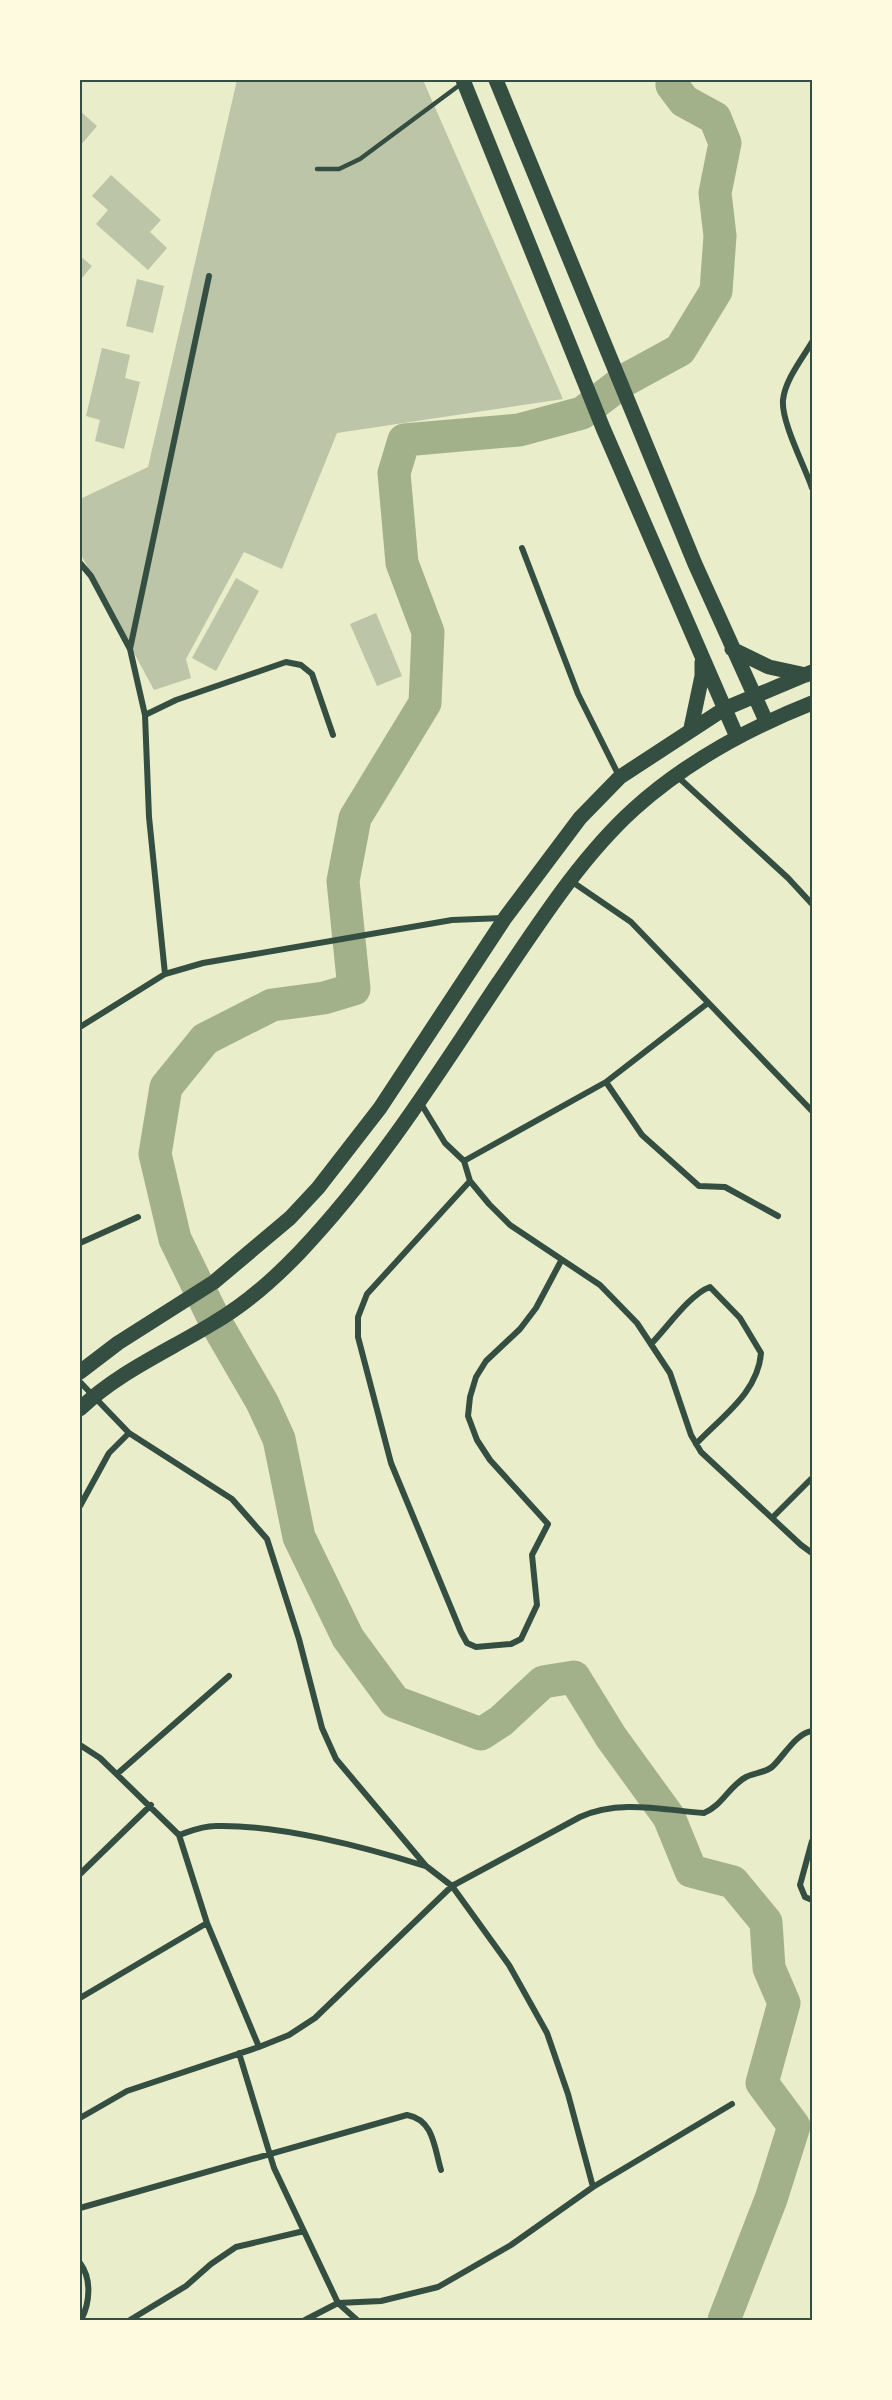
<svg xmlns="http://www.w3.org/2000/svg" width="892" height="2400" font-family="Lato,sans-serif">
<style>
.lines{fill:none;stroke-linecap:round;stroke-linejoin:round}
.river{stroke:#a3b18a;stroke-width:33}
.building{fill:#bcc5a7}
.service{stroke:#344e41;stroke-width:4.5}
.minor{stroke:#344e41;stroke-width:6}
.primary{stroke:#344e41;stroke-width:15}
.neatline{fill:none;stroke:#344e41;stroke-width:2}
</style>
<rect width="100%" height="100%" fill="#e9edc9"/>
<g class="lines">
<path class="river" d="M 672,80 L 672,85 L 684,101 L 715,118 L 725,143 L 715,193 L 720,236 L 716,291 L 680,350 L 625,380 L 582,413 L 519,430 L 404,440 L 394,473 L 402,563 L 428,632 L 425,703 L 355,818 L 343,881 L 354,989 L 324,998 L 272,1005 L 205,1039 L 166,1087 L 155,1154 L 175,1239 L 215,1321 L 262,1402 L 279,1439 L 299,1537 L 348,1638 L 395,1702 L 481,1734 L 501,1721 L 543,1682 L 574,1677 L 611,1737 L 669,1817 L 691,1871 L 733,1882 L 766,1922 L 769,1968 L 784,2003 L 762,2083 L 794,2126 L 771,2199 L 724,2320"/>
</g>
<path class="building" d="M 237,80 L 423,80 L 563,399 L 337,433 L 282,569 L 244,552 L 186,659 L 191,678 L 154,690 L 80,553 L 80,499 L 148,467 Z
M 80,106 L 82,108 L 80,111 L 97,126 L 80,146 Z
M 111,175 L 161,220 L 150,232 L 167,248 L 148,270 L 96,224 L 108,210 L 92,196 Z
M 80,256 L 92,266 L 80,280 Z
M 137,279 L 164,286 L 153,333 L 126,326 Z
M 102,348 L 130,355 L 125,378 L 140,382 L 124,449 L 95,441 L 100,420 L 86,416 Z
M 236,578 L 259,591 L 216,671 L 192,658 Z
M 376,613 L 402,676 L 377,686 L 350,624 Z"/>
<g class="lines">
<path class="service" d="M 317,169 L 339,169 L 360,159 L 461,84"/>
<path class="minor" d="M 812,342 C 802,359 785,380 783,400 C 781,422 805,467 812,488
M 522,548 L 578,694 L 619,776
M 80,563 L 91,576 L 130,649 L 145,715 L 149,817 L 165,974
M 130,649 L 209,276
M 145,715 L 176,700 L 286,662 L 301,665 L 312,674 L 333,735
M 678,777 L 788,878 L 812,904
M 571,881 L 631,922 L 812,1111
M 80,1027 L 165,974 L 203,963 L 452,920 L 503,918
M 606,1082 L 708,1003
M 420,1102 L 445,1143 L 464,1161 L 470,1181 L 489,1204 L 510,1225 L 600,1285 L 637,1323 L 670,1373 L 691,1435 L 701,1452 L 801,1545 L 812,1553
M 464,1161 L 606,1082 L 642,1135 L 699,1186 L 725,1187 L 778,1216
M 470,1181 L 367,1294 L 358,1317 L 358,1337 L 391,1463 L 461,1632 L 467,1643 L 476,1647 L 511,1644 L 521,1639 L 537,1605 L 532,1555 L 548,1524 L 490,1460 L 477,1440 L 468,1416 L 470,1397 L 476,1377 L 486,1361 L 520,1329 L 536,1308 L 561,1261
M 80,1243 L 138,1217
M 651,1344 C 666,1329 690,1294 710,1287 L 740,1318 L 761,1353 C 758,1393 721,1417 696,1444
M 80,1382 L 129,1433 L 232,1499 L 267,1539 L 299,1639 L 322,1728 L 336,1759 L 426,1866 L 452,1886 L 509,1965 L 547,2033 L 568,2094 L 593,2187
M 80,1506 L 109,1453 L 129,1433
M 773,1517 L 812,1478
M 80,1745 L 100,1758 L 179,1835 L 207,1923 L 259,2047
M 117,1774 L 229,1676
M 179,1835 C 191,1831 202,1826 215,1826 C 277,1824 365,1847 425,1866
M 812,1841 L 800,1885 L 805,1897 L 812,1900
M 80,1874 L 151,1805
M 80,1998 L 207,1923
M 239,2053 L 274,2168 L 338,2303 L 357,2320
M 80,2118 L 127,2091 L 259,2047 L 289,2035 L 315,2018 L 452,1886 L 580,1817 C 619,1799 663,1810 704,1813 C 722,1806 729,1786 746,1777 C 754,1773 764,1773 772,1767 C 784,1756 796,1733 812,1731
M 80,2208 L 407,2115 C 434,2120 434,2147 441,2170
M 80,2263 C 92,2279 90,2303 81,2320
M 130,2320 L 186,2286 L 211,2264 L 236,2247 L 304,2231
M 305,2320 L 338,2303 L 381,2301 L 438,2287 L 511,2245 L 593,2187 L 732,2104"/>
<path class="primary" d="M 463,80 L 603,428 L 737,737
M 496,80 L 695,564 L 766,721
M 732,649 L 769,667 L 806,675
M 691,728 L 702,676 L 702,662
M 80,1372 L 118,1343 L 214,1282 L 290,1218 L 318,1188 L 380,1108 L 505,918 L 580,818 L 620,777 L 724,709 L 812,672
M 80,1409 C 118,1372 170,1350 215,1322 C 246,1304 274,1279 299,1253 C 376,1172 436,1077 497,985 C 538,925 580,858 634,809 C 686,762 749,728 812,703"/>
</g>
<rect width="892" height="2400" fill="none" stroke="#fefae0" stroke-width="162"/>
<rect x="81" y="81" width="730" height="2238" class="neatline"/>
</svg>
